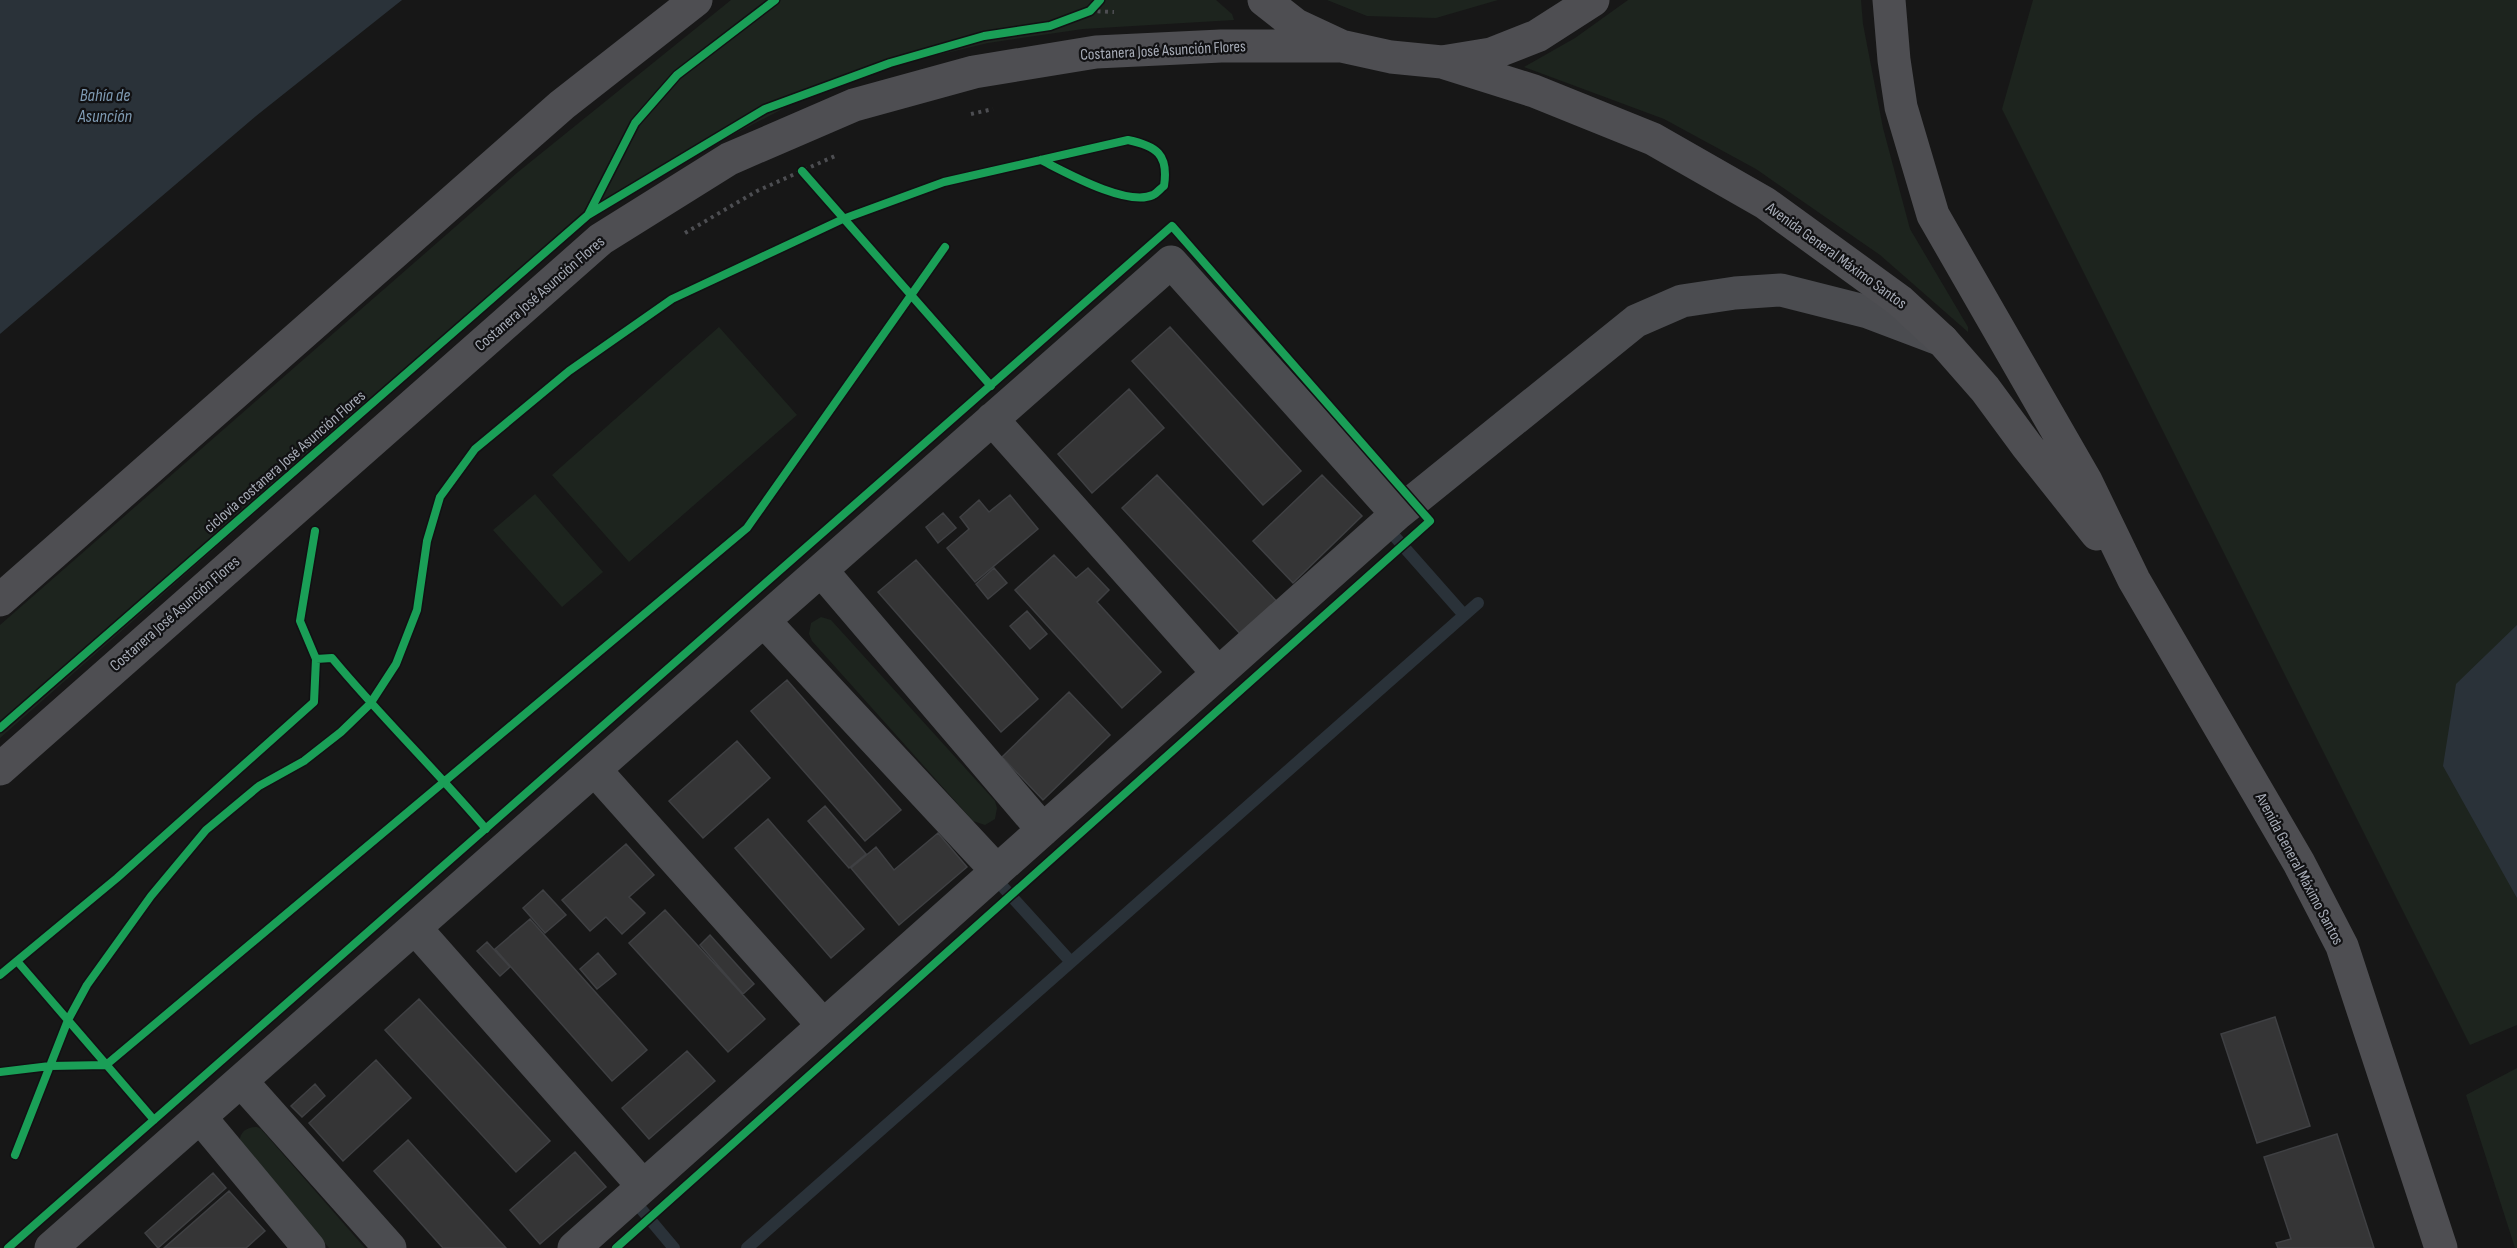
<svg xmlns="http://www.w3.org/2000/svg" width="2517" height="1248" font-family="'Sofia Sans Condensed',sans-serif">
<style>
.green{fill:#1d241e}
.water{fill:#2a3239}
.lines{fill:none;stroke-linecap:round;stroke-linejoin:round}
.stream{stroke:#2a3239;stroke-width:12}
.building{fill:#353536;stroke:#3f4043;stroke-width:1.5}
.path{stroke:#4d4e52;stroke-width:4;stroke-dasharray:3 4.5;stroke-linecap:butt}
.minor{stroke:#4b4c50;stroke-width:33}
.trunk{stroke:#4e4e52;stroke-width:33}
.cycleway-casing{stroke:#111113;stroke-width:11}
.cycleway{stroke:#1a9f57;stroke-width:8}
.labels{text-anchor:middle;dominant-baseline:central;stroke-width:4.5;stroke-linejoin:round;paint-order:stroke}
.street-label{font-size:16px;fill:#a8adb8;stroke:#111113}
.water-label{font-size:18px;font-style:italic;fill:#7f9bb3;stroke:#111113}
</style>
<rect width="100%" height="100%" fill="#171717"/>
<path class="green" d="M 731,0 L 1216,0 L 1232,14 L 1234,20 L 1083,29 L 988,43 L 896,65 L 790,105 L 683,161 L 577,229 L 0,738 L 0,625 L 518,172 Z
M 1327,0 L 1498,0 L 1436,18 L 1367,16 Z
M 1628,0 L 1861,0 L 1863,24 L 1883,128 L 1910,229 L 1968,327 L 1968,332 L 1880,255 L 1756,169 L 1664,119 L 1524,67 L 1575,38 Z
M 2033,0 L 2517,0 L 2517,1025 L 2470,1045 L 2002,109 Z
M 719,327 L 797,415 L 629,562 L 552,475 Z
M 535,494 L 603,572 L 562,607 L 493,530 Z
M 821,617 L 831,620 L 995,801 L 997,808 L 995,819 L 985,825 L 973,821 L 812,641 L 809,634 L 811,623 Z
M 2517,1068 L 2517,1248 L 2515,1248 L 2466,1095 Z
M 257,1127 L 261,1129 L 365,1248 L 329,1248 L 241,1148 C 237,1136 243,1127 257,1127 Z"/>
<path class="water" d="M 0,0 L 402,0 L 256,116 L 0,334 Z
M 2517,625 L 2517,898 L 2443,766 L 2456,684 Z"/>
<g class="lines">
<path class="stream" d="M 1396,538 L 1464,615
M 1003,887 L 1071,962
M 642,1210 L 674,1248
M 747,1248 L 1478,603"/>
</g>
<path class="building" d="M 1170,327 L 1301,471 L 1263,505 L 1132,361 Z
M 1129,389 L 1164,428 L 1092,493 L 1058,454 Z
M 1157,475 L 1281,606 L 1245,639 L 1122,508 Z
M 1322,475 L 1362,516 L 1293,583 L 1253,541 Z
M 1010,495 L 1038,529 L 975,582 L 947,548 L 969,529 L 960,517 L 979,500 L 989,512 Z
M 943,513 L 956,528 L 938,543 L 926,527 Z
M 1054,555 L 1076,578 L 1088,568 L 1109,590 L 1097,602 L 1161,672 L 1122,708 L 1015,590 Z
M 916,560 L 1038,699 L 1001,732 L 878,592 Z
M 994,568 L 1007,583 L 988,599 L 976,584 Z
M 1027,611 L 1047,634 L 1030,649 L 1010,626 Z
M 787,680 L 901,810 L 865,841 L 751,711 Z
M 1069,692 L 1110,735 L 1043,800 L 1002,757 Z
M 737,741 L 770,778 L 703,838 L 669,801 Z
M 825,806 L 866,854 L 849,868 L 808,821 Z
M 768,819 L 864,929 L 831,958 L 735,848 Z
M 938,833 L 967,867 L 899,925 L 851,868 L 876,847 L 894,870 Z
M 626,844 L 654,875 L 629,897 L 645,913 L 622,934 L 606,917 L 590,931 L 562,900 Z
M 543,890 L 566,915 L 545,933 L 523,908 Z
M 665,910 L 765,1019 L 728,1052 L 629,943 Z
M 530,919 L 647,1050 L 612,1081 L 495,949 Z
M 710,935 L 754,984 L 743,994 L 700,945 Z
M 487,942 L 510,967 L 500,976 L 477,951 Z
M 598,953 L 616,974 L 597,989 L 580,969 Z
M 419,999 L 550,1141 L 516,1172 L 385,1030 Z
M 2275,1017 L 2310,1126 L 2257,1143 L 2221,1034 Z
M 687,1051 L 715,1081 L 649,1139 L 622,1108 Z
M 376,1060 L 411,1098 L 343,1161 L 309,1123 Z
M 315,1084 L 325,1096 L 302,1117 L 291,1106 Z
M 2337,1134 L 2374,1248 L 2278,1248 L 2276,1243 L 2291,1239 L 2264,1157 Z
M 408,1140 L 506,1248 L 443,1248 L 374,1171 Z
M 575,1152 L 606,1187 L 540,1244 L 510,1210 Z
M 213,1173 L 226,1188 L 158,1248 L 145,1233 Z
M 229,1191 L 265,1231 L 246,1248 L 164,1248 Z"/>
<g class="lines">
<path class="path" d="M 1090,11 L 1114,12
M 971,114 L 993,109
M 685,233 L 757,191 L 835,156"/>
<path class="minor" d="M 992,419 L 1218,673
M 821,570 L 1043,830
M 764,621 L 997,871
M 595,770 L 823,1025
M 415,928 L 643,1186
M 241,1081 L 390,1248
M 200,1117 L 309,1248
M 51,1248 L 1171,262 L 1397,514
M 574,1248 L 1397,514 L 1636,321 L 1682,301 L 1735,293 L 1781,290 L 1868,312 L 1942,340"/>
<path class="trunk" d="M 1264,0 L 1296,25 L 1341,46 L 1391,57 L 1442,62 L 1491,54 L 1537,36 L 1593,0
M 1889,0 L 1894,60 L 1901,107 L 1933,215 L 2086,481 L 2134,580 L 2299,863 L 2342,946 L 2441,1248
M 1442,62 L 1534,91 L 1653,139 L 1765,203 L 1900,301 L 1942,340 L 1985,389 L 2027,446 L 2097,534
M 0,600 L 562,105 L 696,0
M 0,769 L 601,239 L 729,159 L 854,105 L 974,72 L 1096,52 L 1221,46 L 1341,46"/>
<defs>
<path id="cycleway" d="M 802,171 L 991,386
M 588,215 L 635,123 L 677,75 L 775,0
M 316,659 L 332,658 C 381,717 436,770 486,829
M 0,728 L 588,215 L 765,109 L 890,63 L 984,36 L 1050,26 L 1090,11 L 1100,0
M 17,961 L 154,1120
M 0,975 L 117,878 L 314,702 L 316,659 L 300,621 L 315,531
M 0,1072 L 50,1066 L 106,1065 L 747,528 L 945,247
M 15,1155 L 68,1020 L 87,985 L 151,896 L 206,830 L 259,786 L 304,761 L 341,732 L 370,704 L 396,664 L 417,610 L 427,541 L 440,497 L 475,449 L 569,371 L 672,299 L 843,219 L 944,182 L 1128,140 C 1156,146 1169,154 1164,186 C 1161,188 1157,193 1153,195 C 1127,207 1065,172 1041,160
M 8,1248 L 1172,226 L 1430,521 L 616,1248"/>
</defs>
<use href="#cycleway" class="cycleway-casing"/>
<use href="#cycleway" class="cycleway"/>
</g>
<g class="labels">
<g class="street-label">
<text transform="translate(1163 51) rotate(-3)">Costanera José Asunción Flores</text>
<text transform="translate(1836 256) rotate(36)">Avenida General Máximo Santos</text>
<text transform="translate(540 294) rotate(-41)">Costanera José Asunción Flores</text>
<text transform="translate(285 462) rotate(-41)">ciclovia costanera José Asunción Flores</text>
<text transform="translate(175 614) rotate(-41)">Costanera José Asunción Flores</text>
<text transform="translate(2299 869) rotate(62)">Avenida General Máximo Santos</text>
</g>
<g class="water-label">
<text x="105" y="95">Bahía de<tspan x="105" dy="21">Asunción</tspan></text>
</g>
</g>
</svg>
